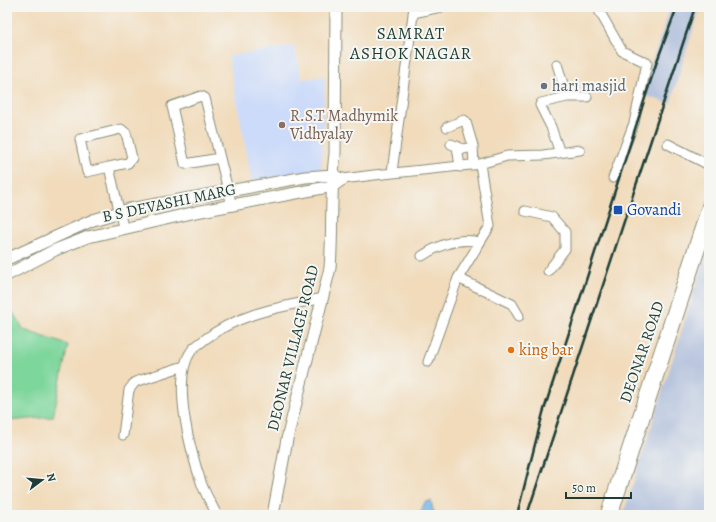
<svg xmlns="http://www.w3.org/2000/svg" width="716" height="522" font-family="Alegreya,serif">
<style>
.built{fill:#ccdbf9}
.industrial{fill:#b8c5de}
.green{fill:#7dd69b;stroke:#4e8a68}
.water{fill:#78b9ed;stroke:#4c7b90}
.lines{fill:none;stroke-linecap:round;stroke-linejoin:round}
.minor-casing{stroke:#888c78;stroke-width:11}
.major-casing{stroke:#888c78;stroke-width:13}
.minor{stroke:#fff;stroke-width:9}
.major{stroke:#fff;stroke-width:11}
.rail{stroke:#1f3d34;stroke-width:2.5}
.worship-dot{fill:#6b7280;stroke:#f6f6f2;stroke-width:1.5}
.education-dot{fill:#8d6e63;stroke:#f6f6f2;stroke-width:1.5}
.transit-dot{fill:#1a4fb4;stroke:#f6f6f2;stroke-width:1.5}
.food-dot{fill:#e8710a;stroke:#f6f6f2;stroke-width:1.5}
.labels{text-anchor:middle;dominant-baseline:central;stroke-width:4;stroke-linejoin:round;paint-order:stroke}
.worship-label{font-size:16px;fill:#5b616d;stroke:#f6f6f2;text-anchor:start}
.education-label{font-size:16px;fill:#785e54;stroke:#f6f6f2;text-anchor:start}
.street-label{font-size:16px;fill:#1f3d34;stroke:#f6f6f2}
.transit-label{font-size:16px;fill:#164399;stroke:#f6f6f2;text-anchor:start}
.food-label{font-size:16px;fill:#c56008;stroke:#f6f6f2;text-anchor:start}
.neighbourhood-label{font-size:17px;letter-spacing:1px;fill:#1f3d34;stroke:#f6f6f2}
</style>
<rect width="100%" height="100%" fill="#f6f6f2"/>
<filter id="ink" filterUnits="userSpaceOnUse"><feTurbulence type="fractalNoise" baseFrequency=".025" numOctaves="2"/><feDisplacementMap in="SourceGraphic" scale="8" xChannelSelector="R" yChannelSelector="G"/><feConvolveMatrix kernelMatrix="1 2 1 2 8 2 1 2 1" color-interpolation-filters="sRGB"/></filter>
<filter id="wash" filterUnits="userSpaceOnUse"><feTurbulence type="fractalNoise" baseFrequency=".012" numOctaves="4" result="noise"/><feDisplacementMap in="SourceGraphic" scale="16" xChannelSelector="R" yChannelSelector="G"/><feGaussianBlur stdDeviation="0.9" result="paint"/><feColorMatrix in="noise" values="0 0 0 0 0 0 0 0 0 0 0 0 0 0 0 0 0 1.4 0 .05"/><feComposite in="paint" operator="in"/></filter>
<g filter="url(#wash)">
<rect width="100%" height="100%" fill="#f1dbbb"/>
<path class="built" d="M 294,46 L 302,79 L 325,76 L 321,171 L 252,181 L 228,56 Z"/>
<path class="industrial" d="M 671,7 L 700,7 L 670,104 L 641,94 Z
M 709,245 L 709,515 L 623,515 Z"/>
<path class="green" d="M 7,303 L 24,330 L 68,345 L 53,417 L 7,421 Z"/>
<path class="water" d="M 431,501 L 433,510 L 438,515 L 419,515 L 425,502 Z"/>
</g>
<g filter="url(#ink)">
<g class="lines">
<defs>
<path id="minor" d="M 597,7 L 622,51 L 647,63 L 634,123 L 613,178
M 413,13 L 441,7
M 557,64 L 567,97 L 541,103 L 540,105 L 551,127 L 560,153
M 567,97 L 587,97
M 447,127 L 464,120 L 466,122 L 473,146 L 474,165
M 451,144 L 463,149 L 473,147
M 668,144 L 709,165
M 457,146 L 460,167
M 220,158 L 185,164 L 172,106 L 201,96 L 205,98 L 232,206
M 480,164 L 507,156 L 543,155 L 580,150
M 109,167 L 87,172 L 80,139 L 121,129 L 126,133 L 132,158 L 128,163 L 109,167 L 123,227
M 392,172 L 414,7
M 343,179 L 374,175 L 480,164 L 490,226 L 458,278 L 428,362
M 525,211 L 552,217 L 565,232 L 565,249 L 548,271
M 422,256 C 440,244 459,237 480,242
M 458,278 L 512,304 L 519,316
M 123,435 L 129,390 L 135,382 L 184,366
M 217,515 C 212,505 206,495 202,485 C 191,453 170,379 192,350 C 195,346 201,343 204,340 C 239,313 281,307 323,298
M 605,515 L 709,199
M 613,515 L 709,223"/>
<path id="major" d="M 7,259 L 93,220 L 130,209 L 305,177 L 333,175 L 339,178
M 7,275 L 55,250 L 88,237 L 196,212 L 333,186 L 343,179
M 273,515 L 287,439 L 330,268 C 333,230 330,192 335,154 L 336,7"/>
</defs>
<use href="#minor" class="minor-casing"/>
<use href="#major" class="major-casing"/>
<use href="#minor" class="minor"/>
<use href="#major" class="major"/>
<path class="rail" d="M 517,515 L 543,413 L 657,61 L 677,7
M 527,515 L 695,7"/>
</g>
</g>
<circle class="worship-dot" cx="544" cy="86" r="4"/>
<circle class="education-dot" cx="282" cy="125" r="4"/>
<rect class="transit-dot" x="613" y="205" width="10" height="10" rx="2"/>
<circle class="food-dot" cx="511" cy="350" r="4"/>
<g class="labels">
<g class="worship-label">
<text x="552" y="86">hari masjid</text>
</g>
<g class="education-label">
<text x="290" y="116">R.S.T Madhymik<tspan x="290" dy="18">Vidhyalay</tspan></text>
</g>
<g class="street-label">
<text transform="translate(169 203) rotate(-12)">B S DEVASHI MARG</text>
<text transform="translate(293 348) rotate(-76)">DEONAR VILLAGE ROAD</text>
<text transform="translate(642 352) rotate(-71)">DEONAR ROAD</text>
</g>
<g class="transit-label">
<text x="627" y="210">Govandi</text>
</g>
<g class="food-label">
<text x="519" y="350">king bar</text>
</g>
<g class="neighbourhood-label">
<text x="411" y="33">SAMRAT<tspan x="411" dy="20">ASHOK NAGAR</tspan></text>
</g>
</g>
<rect width="716" height="522" fill="none" stroke="#f6f6f2" stroke-width="24"/>
<g transform="translate(42 480) rotate(74)" stroke="#f6f6f2" stroke-width="3" paint-order="stroke">
<path d="M0-3L7 15L0 10L-7 15Z" fill="#1f3d34"/>
<text y="-6" font-size="11" font-weight="bold" text-anchor="middle" fill="#1f3d34">N</text>
</g>
<path d="M566 492v6h65v-6" fill="none" stroke="#1f3d34" stroke-width="2"/>
<text x="572" y="492" font-size="12" fill="#1f3d34" stroke="#f6f6f2" stroke-width="3" paint-order="stroke">50 m</text>
</svg>
